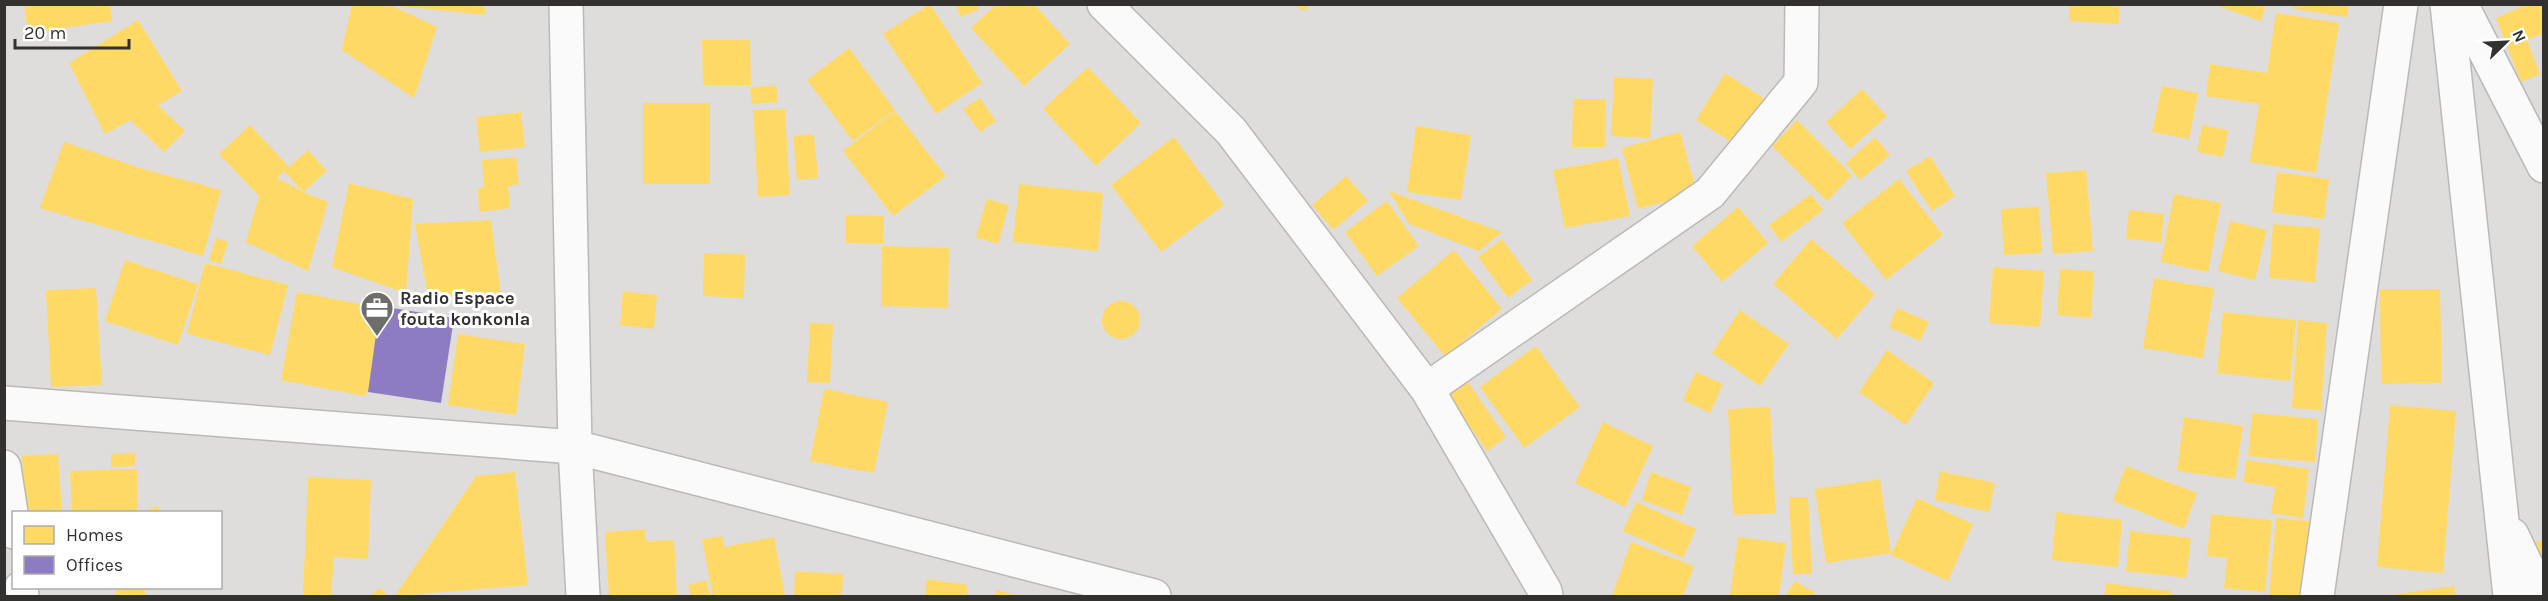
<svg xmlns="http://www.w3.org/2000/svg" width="2548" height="601" font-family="Karla,sans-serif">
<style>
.homes{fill:#ffd966;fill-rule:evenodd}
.offices{fill:#8e7cc3}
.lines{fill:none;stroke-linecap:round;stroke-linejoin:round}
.minor-casing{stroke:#bbb9b8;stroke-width:36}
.minor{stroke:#fafafa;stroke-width:33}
.labels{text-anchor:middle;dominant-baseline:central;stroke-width:6;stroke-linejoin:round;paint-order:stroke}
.poi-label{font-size:18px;font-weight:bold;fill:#32312f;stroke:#fff;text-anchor:start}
</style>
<rect width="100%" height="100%" fill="#dfdddb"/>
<path class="homes" d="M 24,4 L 110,4 L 112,21 L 28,33 Z
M 352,4 L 388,4 L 437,27 L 414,98 L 342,50 Z
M 399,4 L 484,4 L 486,15 L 399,6 Z
M 930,4 L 982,83 L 936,114 L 883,34 Z
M 956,4 L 977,4 L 979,10 L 960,17 Z
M 996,4 L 1034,4 L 1070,44 L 1024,86 L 971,28 Z
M 1290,4 L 1308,4 L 1306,11 Z
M 2070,4 L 2120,4 L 2119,24 L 2069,21 Z
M 2212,4 L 2266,4 L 2261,21 Z
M 2295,4 L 2349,4 L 2347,17 L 2294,9 Z
M 2528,4 L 2544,4 L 2544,33 L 2527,40 L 2540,74 L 2521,82 L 2496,18 Z
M 2276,13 L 2339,23 L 2316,173 L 2250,162 L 2259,104 L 2206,96 L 2210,64 L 2267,73 Z
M 138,20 L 182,91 L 158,105 L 185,131 L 164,152 L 130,120 L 105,134 L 69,63 Z
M 702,40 L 750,40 L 751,85 L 703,85 Z
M 849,48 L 895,110 L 853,141 L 807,80 Z
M 1088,67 L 1141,123 L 1096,166 L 1043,109 Z
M 1725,73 L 1765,99 L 1736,145 L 1696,120 Z
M 1614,77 L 1653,79 L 1650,138 L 1611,136 Z
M 776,85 L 778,102 L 752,104 L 750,88 Z
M 2162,86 L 2198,93 L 2189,139 L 2152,132 Z
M 1862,89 L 1887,116 L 1850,149 L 1826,122 Z
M 980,98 L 996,121 L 980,132 L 963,109 Z
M 1573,99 L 1605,99 L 1605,147 L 1572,147 Z
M 643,103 L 710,103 L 710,184 L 643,184 Z
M 785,109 L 790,195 L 758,197 L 753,110 Z
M 895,111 L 946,176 L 893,216 L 843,151 Z
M 521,112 L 525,147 L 480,152 L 476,117 Z
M 1797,120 L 1852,175 L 1827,201 L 1772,146 Z
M 250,125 L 289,167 L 308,150 L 327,171 L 303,192 L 328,202 L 308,271 L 246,242 L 259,196 L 219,154 ZM 284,171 L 303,192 L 277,178 Z
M 2202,125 L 2228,130 L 2223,157 L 2197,152 Z
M 1416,126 L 1471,135 L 1461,200 L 1407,192 Z
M 1680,132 L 1697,193 L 1638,209 L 1622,148 Z
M 814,134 L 818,178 L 797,180 L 793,136 Z
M 1174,137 L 1224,205 L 1161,252 L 1111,185 Z
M 1875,137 L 1890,155 L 1860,180 L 1846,163 Z
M 64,142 L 143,169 L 221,190 L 203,256 L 40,208 Z
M 1930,156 L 1955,196 L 1932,211 L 1906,171 Z
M 516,157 L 519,184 L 508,186 L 510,208 L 479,212 L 478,188 L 484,188 L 482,160 Z
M 1618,158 L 1630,216 L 1565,228 L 1553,170 Z
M 2086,170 L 2093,251 L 2053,254 L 2046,173 Z
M 2277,172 L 2329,179 L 2324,219 L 2272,212 Z
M 1346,176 L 1368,201 L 1333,230 L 1312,205 Z
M 1899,179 L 1943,235 L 1886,280 L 1842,223 Z
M 349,183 L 413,199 L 406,293 L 332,267 Z
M 1019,184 L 1103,193 L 1098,251 L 1013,242 Z
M 1389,191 L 1502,232 L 1479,251 L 1409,224 Z
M 1811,194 L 1823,210 L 1781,242 L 1769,225 Z
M 2174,194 L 2221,203 L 2208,272 L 2161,262 Z
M 987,199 L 1009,205 L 998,244 L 976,237 Z
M 1387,201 L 1419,246 L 1377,276 L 1345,232 Z
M 1738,207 L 1768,243 L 1722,282 L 1692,246 Z
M 2039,207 L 2042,253 L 2004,255 L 2001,209 Z
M 2129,210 L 2164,214 L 2161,242 L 2126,239 Z
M 846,215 L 884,216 L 883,244 L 846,243 Z
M 491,220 L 501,295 L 428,296 L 415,224 Z
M 2230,221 L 2267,230 L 2255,280 L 2218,271 Z
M 2273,224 L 2320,228 L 2315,282 L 2269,278 Z
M 216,238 L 228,242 L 221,264 L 209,260 Z
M 1502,239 L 1532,280 L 1508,298 L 1478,257 Z
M 1811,239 L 1875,294 L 1837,339 L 1773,284 Z
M 882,246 L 949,248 L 948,308 L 881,306 Z
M 1454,250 L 1502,309 L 1445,356 L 1397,298 Z
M 704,253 L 745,254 L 744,298 L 703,296 Z
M 125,260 L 198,284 L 178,345 L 105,321 Z
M 205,263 L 288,285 L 270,355 L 187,334 Z
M 1993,267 L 2044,271 L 2040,327 L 1989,323 Z
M 2060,269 L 2094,271 L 2091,318 L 2057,315 Z
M 2154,278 L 2214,288 L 2203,358 L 2143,348 Z
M 96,288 L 102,385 L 51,387 L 46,290 Z
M 2380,289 L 2440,289 L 2442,383 L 2381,384 Z
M 623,291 L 657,295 L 654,329 L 620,325 Z
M 297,292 L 380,308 L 368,392 L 364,396 L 281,380 Z
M1102 320a19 19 0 1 1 38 0a19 19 0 1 1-38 0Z
M 1897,308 L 1929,322 L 1920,341 L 1889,327 Z
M 1740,310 L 1789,344 L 1760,386 L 1712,353 Z
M 2223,312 L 2296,320 L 2290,381 L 2217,373 Z
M 2298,320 L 2327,323 L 2321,410 L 2292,408 Z
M 810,323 L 833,324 L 830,383 L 807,382 Z
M 458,334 L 525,344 L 516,415 L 448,405 Z
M 1536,346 L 1580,407 L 1524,448 L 1480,387 Z
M 1887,350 L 1934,383 L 1906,425 L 1859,392 Z
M 1696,372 L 1723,384 L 1710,413 L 1683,400 Z
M 1467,381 L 1506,437 L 1487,451 L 1448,395 Z
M 824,389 L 888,402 L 874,473 L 810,461 Z
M 2390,405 L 2456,411 L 2443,573 L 2377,567 Z
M 1770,407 L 1776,513 L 1733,515 L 1728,409 Z
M 2252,413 L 2318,419 L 2315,462 L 2248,456 Z
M 2184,417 L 2243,426 L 2235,479 L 2177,471 Z
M 1603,422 L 1653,446 L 1625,507 L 1575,483 Z
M 135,453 L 135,466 L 111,467 L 111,454 Z
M 58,454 L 62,512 L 26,512 L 22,456 Z
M 2246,460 L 2309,469 L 2303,518 L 2271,513 L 2275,487 L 2244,482 Z
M 2126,466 L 2197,493 L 2184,529 L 2113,501 Z
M 137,469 L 138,512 L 72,512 L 70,471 Z
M 1940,471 L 1995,483 L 1989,512 L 1935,500 Z
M 515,472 L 528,585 L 395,596 L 476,476 Z
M 1651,472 L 1691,487 L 1682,515 L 1642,500 Z
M 308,477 L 371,480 L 368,559 L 334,557 L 331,596 L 303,596 Z
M 1880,479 L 1891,553 L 1826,563 L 1815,489 Z
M 1789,497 L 1808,497 L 1812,574 L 1793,574 Z
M 1917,498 L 1973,524 L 1948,581 L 1891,555 Z
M 1636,502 L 1696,529 L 1683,558 L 1623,531 Z
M 158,506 L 161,512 L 142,512 Z
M 2056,512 L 2122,520 L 2118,567 L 2052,560 Z
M 2211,514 L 2272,520 L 2265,592 L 2224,588 L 2227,558 L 2207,556 Z
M 2276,518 L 2309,521 L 2302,596 L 2269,596 Z
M 645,529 L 646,541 L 674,540 L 677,596 L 609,596 L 605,532 Z
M 2130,531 L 2191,538 L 2186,578 L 2126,571 Z
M 722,536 L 724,547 L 774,537 L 785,596 L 713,596 L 702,539 Z
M 1738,537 L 1786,543 L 1779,596 L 1730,596 Z
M 2544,540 L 2544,564 L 2543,564 L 2536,542 Z
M 1631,542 L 1694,566 L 1683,596 L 1612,596 Z
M 795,571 L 843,574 L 842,596 L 794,596 Z
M 927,579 L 968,585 L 967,596 L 925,596 Z
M 706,580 L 710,596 L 691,596 L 688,585 Z
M 1795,581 L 1815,593 L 1813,596 L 1785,596 Z
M 2106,583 L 2171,591 L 2171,596 L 2104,596 Z
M 2454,586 L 2456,596 L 2396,596 L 2396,594 Z
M 116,588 L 145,588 L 145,596 L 115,596 Z
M 379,588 L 389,596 L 371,596 Z
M 996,590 L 1021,596 L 995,596 Z"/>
<path class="offices" d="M 380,306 L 454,318 L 441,403 L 368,392 Z"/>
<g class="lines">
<defs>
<path id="minor" d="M 566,4 L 575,447 L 583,596
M 1104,4 L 1231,131 L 1427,389 L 1545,591 L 1546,596
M 2447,4 L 2510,596
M 2461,4 L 2544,166
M 1427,389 L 1710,193 L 1801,82 L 1802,4
M 4,403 L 575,447 L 1154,596
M 4,467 L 14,532
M 2512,535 L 2541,596
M 21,588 L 22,596
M 2317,596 L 2401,4"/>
</defs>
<use href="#minor" class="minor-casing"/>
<use href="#minor" class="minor"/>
</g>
<defs>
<symbol id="office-pin" viewBox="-11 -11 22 30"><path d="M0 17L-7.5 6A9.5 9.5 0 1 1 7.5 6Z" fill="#6f6d6b" stroke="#fff"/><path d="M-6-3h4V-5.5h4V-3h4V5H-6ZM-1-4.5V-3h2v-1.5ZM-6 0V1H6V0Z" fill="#fff"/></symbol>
</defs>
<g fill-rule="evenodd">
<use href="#office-pin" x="358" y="289" width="38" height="52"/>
</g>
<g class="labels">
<g class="poi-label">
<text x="400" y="298">Radio Espace<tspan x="400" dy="21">fouta konkonla</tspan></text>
</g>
</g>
<rect width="2548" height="601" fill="none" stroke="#32312f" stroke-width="12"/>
<rect x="12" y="511" width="210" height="78" fill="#ffffff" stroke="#adadac" stroke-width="1.5"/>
<rect x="24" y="526" width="30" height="18" fill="#ffd966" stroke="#adadac" stroke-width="1.5"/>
<text x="66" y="541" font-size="18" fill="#32312f">Homes</text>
<rect x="24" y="556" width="30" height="18" fill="#8e7cc3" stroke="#adadac" stroke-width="1.5"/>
<text x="66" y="571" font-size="18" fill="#32312f">Offices</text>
<g transform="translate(2506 42) rotate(66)" stroke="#ffffff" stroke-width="4.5" paint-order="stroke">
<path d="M0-4.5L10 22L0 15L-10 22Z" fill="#32312f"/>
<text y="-9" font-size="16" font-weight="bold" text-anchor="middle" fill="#32312f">N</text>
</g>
<path d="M15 39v9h114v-9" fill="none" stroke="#32312f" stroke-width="3"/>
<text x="24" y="39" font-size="18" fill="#32312f" stroke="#ffffff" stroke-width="4.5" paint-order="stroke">20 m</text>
</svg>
